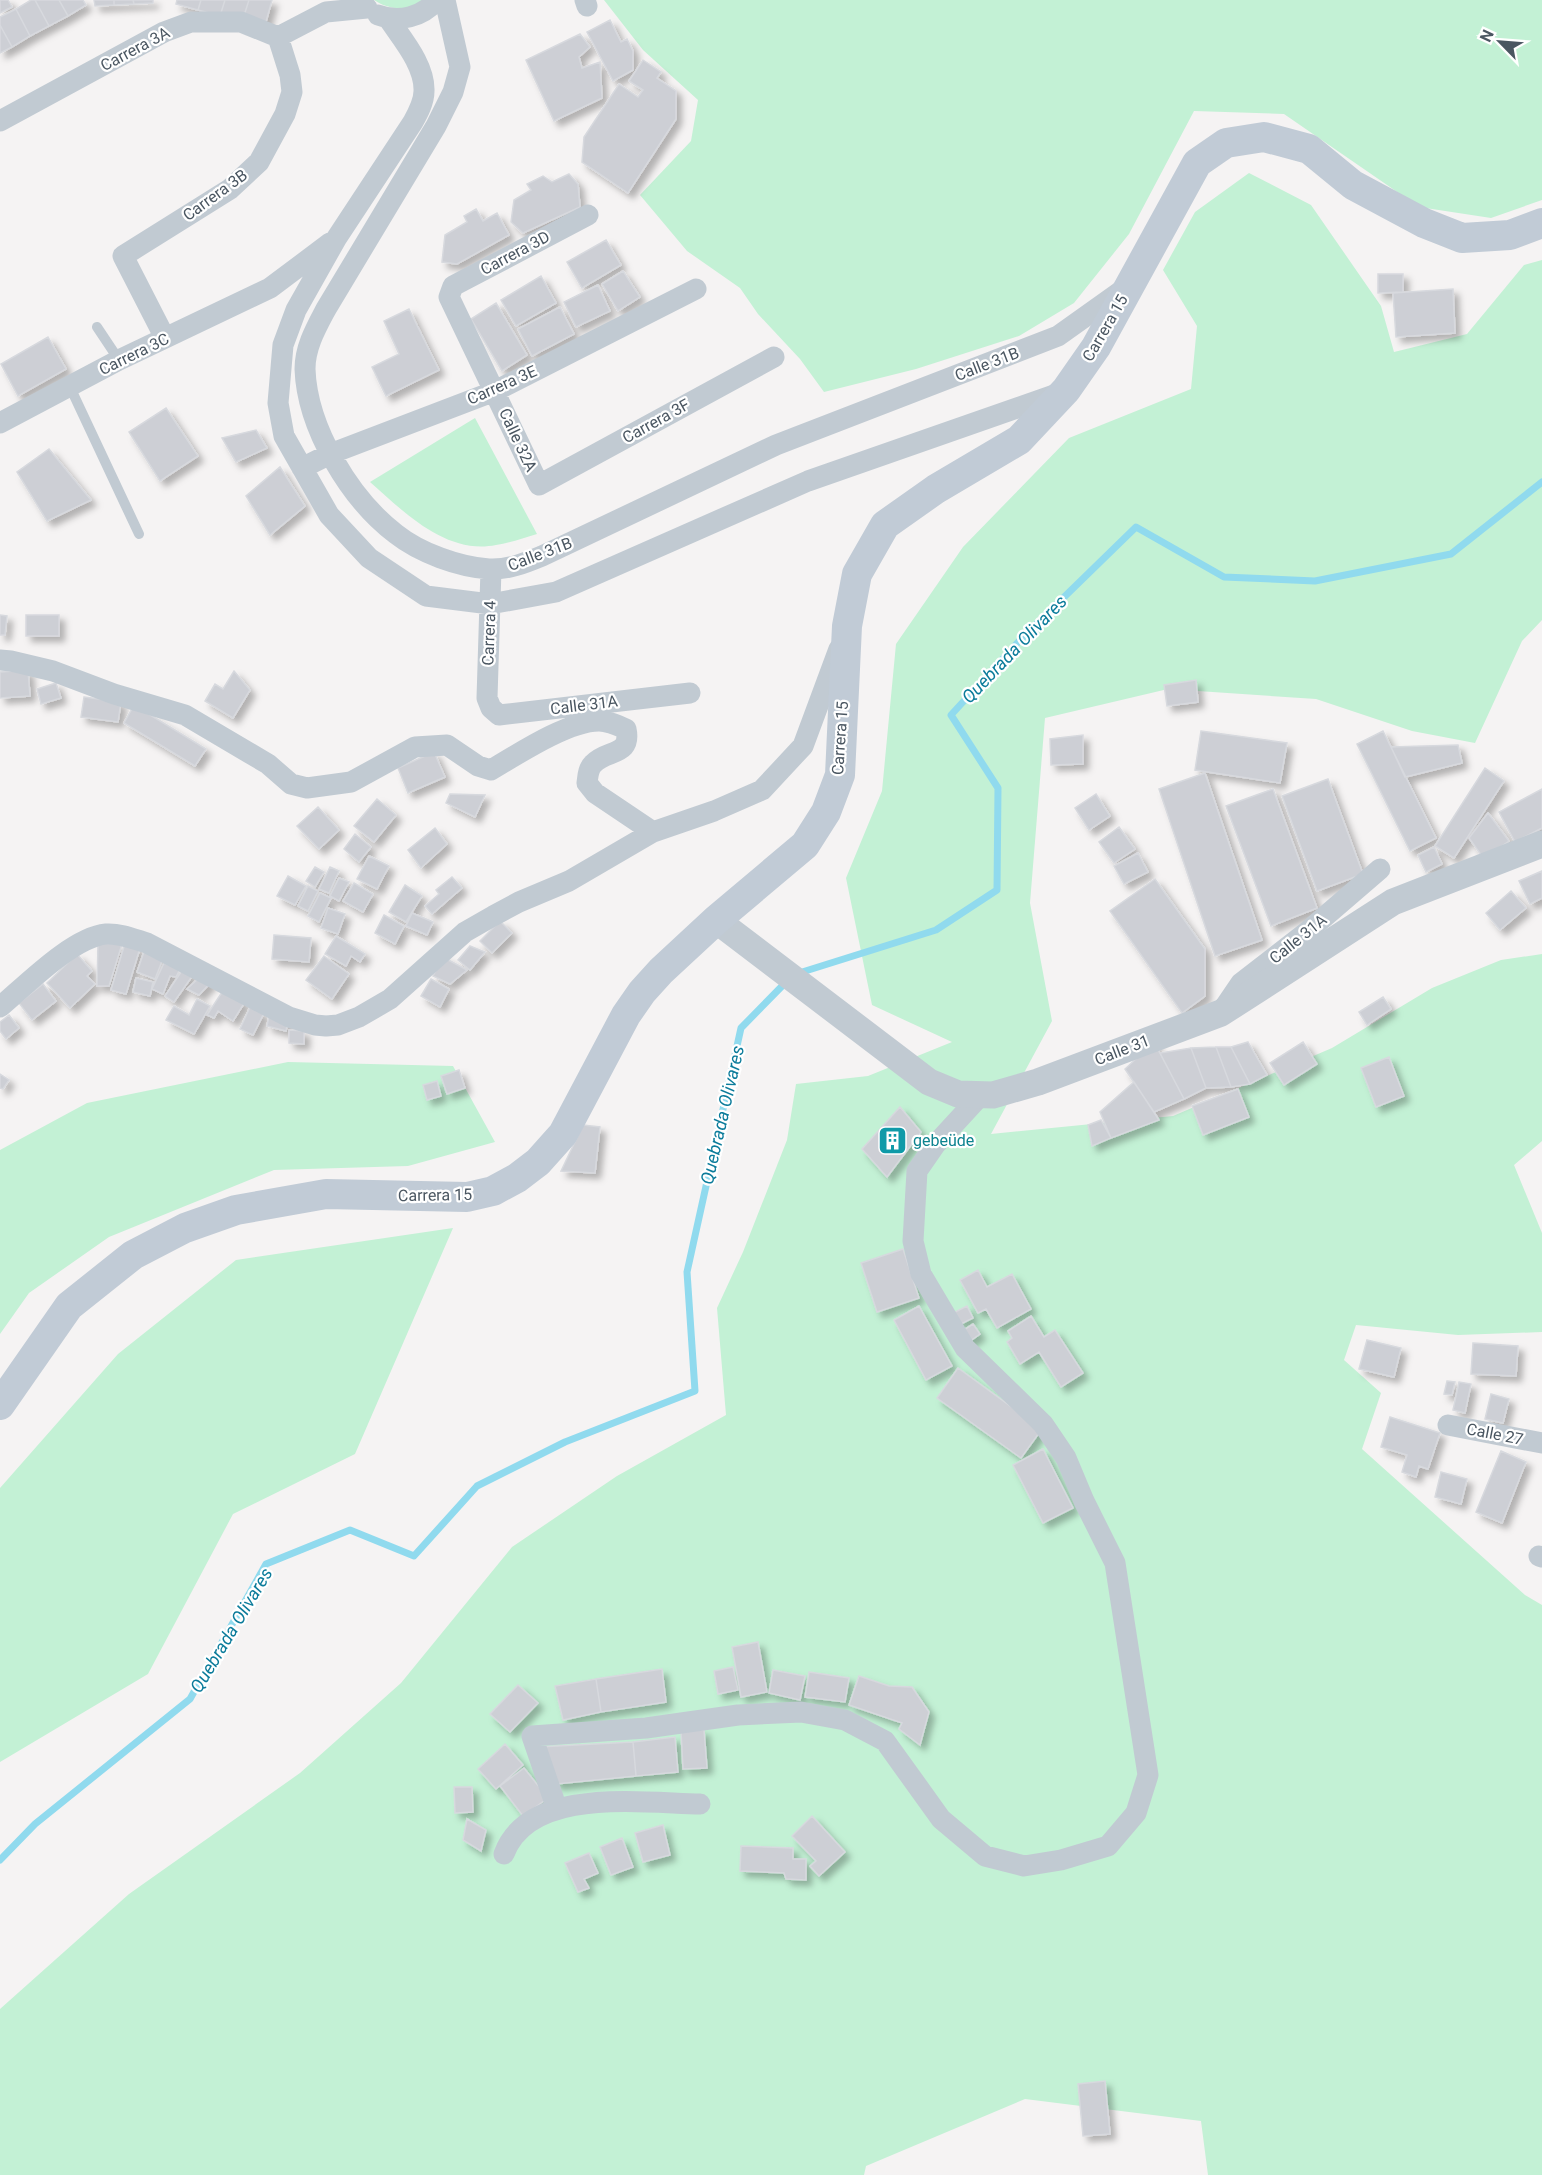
<svg xmlns="http://www.w3.org/2000/svg" width="1542" height="2175" font-family="Roboto,sans-serif">
<style>
.green{fill:#c3f1d5}
.lines{fill:none;stroke-linecap:round;stroke-linejoin:round}
.stream{stroke:#90daee;stroke-width:7}
.building{fill:#cdcfd5;stroke:#d7d9de;stroke-width:1.5;filter:url(#shadow)}
.service{stroke:#c1cad2;stroke-width:10}
.minor{stroke:#c1cad2;stroke-width:21}
.tertiary{stroke:#c1cad2;stroke-width:27}
.secondary{stroke:#c1cbd6;stroke-width:30}
.labels{text-anchor:middle;dominant-baseline:central;stroke-width:4.5;stroke-linejoin:round;paint-order:stroke}
.street-label{font-size:16px;fill:#4a5661;stroke:#fff}
.culture-label{font-size:16px;fill:#0d838f;stroke:#fff;text-anchor:start}
.water-label{font-size:18px;font-style:italic;fill:#0c7c9b;stroke:#fff}
</style>
<defs>
<filter id="shadow"><feDropShadow dx="5.5" dy="5.5" stdDeviation="3" flood-color="#0004"/></filter>
</defs>
<rect width="100%" height="100%" fill="#f5f3f3"/>
<path class="green" d="M 374,0 L 423,0 C 408,12 389,10 374,0 Z
M 604,0 L 1542,0 L 1542,200 L 1491,218 L 1419,207 L 1284,114 L 1194,111 L 1129,234 L 1074,303 L 1019,336 L 916,369 L 824,392 L 800,359 L 758,314 L 740,288 L 687,251 L 640,195 L 691,141 L 698,100 L 643,50 Z
M 1249,173 L 1311,205 L 1381,306 L 1394,352 L 1467,334 L 1524,265 L 1542,260 L 1542,620 L 1522,641 L 1475,743 L 1412,731 L 1316,699 L 1168,689 L 1045,718 L 1030,903 L 1052,1021 L 991,1134 L 1173,1116 L 1332,1048 L 1432,988 L 1501,960 L 1542,954 L 1542,1141 L 1514,1165 L 1542,1233 L 1542,1332 L 1458,1335 L 1356,1325 L 1344,1360 L 1381,1393 L 1362,1449 L 1525,1595 L 1542,1605 L 1542,2175 L 1208,2175 L 1201,2121 L 1025,2099 L 866,2166 L 864,2175 L 0,2175 L 0,2009 L 129,1894 L 300,1773 L 401,1683 L 512,1547 L 617,1476 L 726,1415 L 717,1308 L 743,1252 L 787,1140 L 796,1084 L 868,1076 L 952,1042 L 872,1005 L 846,878 L 882,791 L 896,644 L 963,547 L 1069,438 L 1191,389 L 1197,326 L 1163,270 L 1195,212 Z
M 475,418 L 537,534 C 523,538 510,543 496,545 C 446,555 404,512 370,482 Z
M 288,1062 L 453,1066 L 495,1142 L 408,1166 L 274,1170 L 109,1237 L 29,1293 L 0,1334 L 0,1150 L 87,1103 Z
M 453,1228 L 355,1454 L 233,1514 L 148,1674 L 0,1762 L 0,1488 L 118,1354 L 236,1260 Z"/>
<g class="lines">
<path class="stream" d="M 799,973 L 936,930 L 997,890 L 998,788 L 951,715 L 1020,640 L 1136,527 L 1224,577 L 1315,581 L 1451,554 L 1542,482
M 0,1860 L 35,1824 L 190,1699 L 266,1564 L 350,1530 L 414,1556 L 477,1486 L 565,1442 L 695,1391 L 687,1272 L 741,1028 L 788,980"/>
</g>
<path class="building" d="M 0,0 L 8,0 L 12,7 L 0,13 Z
M 31,0 L 35,0 L 49,26 L 30,36 L 16,9 Z
M 35,0 L 59,0 L 68,16 L 49,26 Z
M 59,0 L 83,0 L 86,5 L 68,16 Z
M 94,0 L 114,0 L 114,5 L 95,6 Z
M 114,0 L 133,0 L 134,4 L 114,5 Z
M 133,0 L 153,0 L 153,3 L 134,4 Z
M 177,0 L 201,0 L 198,10 L 176,4 Z
M 201,0 L 225,0 L 220,16 L 198,10 Z
M 225,0 L 249,0 L 242,22 L 220,16 Z
M 249,0 L 272,0 L 264,29 L 242,22 Z
M 16,9 L 30,36 L 12,47 L 0,25 L 0,17 Z
M 610,20 L 621,42 L 627,39 L 633,51 L 633,70 L 613,81 L 587,32 Z
M 0,25 L 12,47 L 0,53 Z
M 580,34 L 590,47 L 579,57 L 582,68 L 600,62 L 602,98 L 554,121 L 526,60 Z
M 643,60 L 661,72 L 657,78 L 676,91 L 676,119 L 628,193 L 582,162 L 584,137 L 619,84 L 638,97 L 643,90 L 629,81 Z
M 569,174 L 578,184 L 580,207 L 523,233 L 511,222 L 514,200 L 531,190 L 527,184 L 543,176 L 552,182 Z
M 476,209 L 483,221 L 497,213 L 509,235 L 457,264 L 442,262 L 445,235 L 467,222 L 464,216 Z
M 606,240 L 621,265 L 582,288 L 567,262 Z
M 623,271 L 640,297 L 618,311 L 602,284 Z
M 1378,274 L 1403,274 L 1403,292 L 1378,293 Z
M 541,276 L 556,303 L 516,326 L 501,300 Z
M 598,285 L 610,311 L 576,327 L 564,302 Z
M 1453,289 L 1455,333 L 1396,337 L 1393,293 Z
M 496,303 L 527,355 L 502,371 L 471,319 Z
M 560,307 L 574,334 L 532,356 L 518,329 Z
M 409,309 L 439,370 L 386,396 L 372,367 L 399,354 L 384,321 Z
M 48,337 L 66,369 L 18,396 L 1,364 Z
M 166,408 L 198,456 L 160,481 L 129,432 Z
M 256,430 L 267,448 L 236,462 L 222,438 Z
M 49,449 L 91,500 L 47,521 L 17,472 Z
M 280,467 L 305,506 L 270,535 L 246,496 Z
M 0,615 L 7,616 L 5,635 L 0,635 Z
M 26,615 L 59,615 L 59,636 L 26,636 Z
M 28,670 L 30,696 L 0,698 L 0,672 Z
M 234,671 L 250,690 L 233,718 L 205,701 L 215,684 L 223,689 Z
M 1196,680 L 1198,702 L 1167,706 L 1164,685 Z
M 56,683 L 61,698 L 41,704 L 37,689 Z
M 84,697 L 121,702 L 118,722 L 81,717 Z
M 134,705 L 206,749 L 195,766 L 124,723 Z
M 1201,731 L 1287,743 L 1280,783 L 1195,770 Z
M 1383,731 L 1436,838 L 1410,851 L 1357,744 Z
M 1083,735 L 1083,764 L 1051,765 L 1050,739 Z
M 1458,745 L 1462,763 L 1405,777 L 1391,747 Z
M 434,752 L 445,777 L 408,793 L 398,768 Z
M 1485,768 L 1504,781 L 1454,858 L 1435,846 Z
M 1205,773 L 1262,940 L 1215,956 L 1159,789 Z
M 1328,779 L 1363,874 L 1317,891 L 1282,796 Z
M 1273,789 L 1317,908 L 1271,926 L 1226,806 Z
M 1542,789 L 1542,828 L 1515,842 L 1499,812 Z
M 450,794 L 485,795 L 475,817 L 446,803 Z
M 1096,794 L 1110,816 L 1089,830 L 1075,808 Z
M 377,799 L 396,815 L 374,842 L 354,826 Z
M 318,807 L 339,830 L 319,849 L 297,826 Z
M 1488,813 L 1509,841 L 1484,859 L 1469,838 Z
M 1119,827 L 1135,849 L 1114,863 L 1099,842 Z
M 435,828 L 447,844 L 421,868 L 408,850 Z
M 355,834 L 371,847 L 359,862 L 344,849 Z
M 1434,847 L 1442,864 L 1426,872 L 1418,855 Z
M 1138,853 L 1148,872 L 1124,884 L 1114,866 Z
M 369,856 L 389,866 L 377,889 L 357,879 Z
M 315,867 L 324,872 L 315,887 L 306,881 Z
M 330,867 L 339,871 L 329,893 L 319,889 Z
M 1542,871 L 1542,898 L 1530,904 L 1519,881 Z
M 288,876 L 306,886 L 295,905 L 277,896 Z
M 452,877 L 462,888 L 432,914 L 425,906 L 439,894 L 436,890 Z
M 339,878 L 349,882 L 339,901 L 330,896 Z
M 1155,879 L 1205,949 L 1205,996 L 1182,1013 L 1110,911 Z
M 354,883 L 373,894 L 363,912 L 343,901 Z
M 405,885 L 422,896 L 406,922 L 389,912 Z
M 308,886 L 318,891 L 308,911 L 298,906 Z
M 1511,891 L 1526,908 L 1500,930 L 1486,913 Z
M 320,893 L 331,898 L 319,922 L 308,916 Z
M 328,908 L 345,914 L 338,934 L 321,928 Z
M 412,913 L 433,922 L 427,935 L 406,926 Z
M 384,915 L 404,926 L 395,944 L 375,933 Z
M 500,921 L 512,933 L 492,953 L 480,941 Z
M 274,935 L 311,938 L 309,962 L 272,959 Z
M 336,936 L 365,954 L 360,962 L 351,956 L 346,966 L 325,954 Z
M 98,943 L 122,944 L 109,986 L 97,986 Z
M 125,943 L 140,948 L 126,994 L 111,990 Z
M 470,946 L 485,952 L 470,970 L 458,960 Z
M 145,949 L 164,956 L 155,979 L 137,972 Z
M 77,954 L 92,971 L 87,976 L 95,984 L 70,1008 L 47,983 Z
M 324,956 L 349,974 L 332,999 L 306,980 Z
M 443,957 L 467,970 L 450,984 L 433,976 Z
M 164,963 L 180,969 L 176,977 L 170,976 L 163,994 L 152,989 Z
M 183,969 L 193,975 L 174,1002 L 165,996 Z
M 201,976 L 212,981 L 199,995 L 187,989 Z
M 136,978 L 153,982 L 150,996 L 133,992 Z
M 431,979 L 449,989 L 440,1007 L 421,996 Z
M 43,984 L 56,1001 L 32,1020 L 19,1003 Z
M 224,989 L 245,1002 L 233,1021 L 218,1011 L 214,1018 L 207,1015 Z
M 1383,997 L 1391,1009 L 1367,1025 L 1359,1012 Z
M 197,999 L 210,1006 L 194,1034 L 166,1020 L 174,1006 L 189,1015 Z
M 250,1007 L 264,1013 L 253,1035 L 240,1029 Z
M 9,1015 L 19,1028 L 6,1039 L 0,1031 L 0,1022 Z
M 269,1016 L 288,1021 L 286,1031 L 267,1026 Z
M 289,1030 L 304,1031 L 304,1044 L 289,1043 Z
M 1154,1042 L 1184,1099 L 1154,1112 L 1125,1069 Z
M 1248,1042 L 1267,1075 L 1250,1084 L 1231,1047 Z
M 1303,1042 L 1317,1064 L 1284,1085 L 1270,1063 Z
M 1216,1047 L 1231,1087 L 1206,1088 L 1191,1048 Z
M 1216,1047 L 1231,1047 L 1250,1084 L 1231,1087 Z
M 1191,1048 L 1206,1088 L 1184,1099 L 1160,1053 Z
M 1389,1057 L 1404,1096 L 1376,1107 L 1361,1068 Z
M 459,1070 L 465,1088 L 447,1094 L 441,1076 Z
M 0,1074 L 9,1080 L 3,1089 L 0,1088 Z
M 437,1081 L 441,1096 L 427,1100 L 423,1085 Z
M 1134,1082 L 1159,1120 L 1111,1138 L 1100,1112 Z
M 1238,1089 L 1249,1117 L 1203,1135 L 1192,1106 Z
M 900,1107 L 921,1132 L 887,1177 L 862,1149 Z
M 1101,1120 L 1111,1138 L 1092,1146 L 1088,1125 Z
M 583,1125 L 600,1127 L 595,1173 L 561,1171 Z
M 903,1249 L 919,1298 L 877,1312 L 861,1263 Z
M 978,1270 L 987,1287 L 1012,1274 L 1031,1309 L 997,1328 L 986,1309 L 978,1313 L 960,1280 Z
M 919,1306 L 952,1366 L 926,1380 L 894,1320 Z
M 967,1306 L 973,1318 L 959,1325 L 953,1313 Z
M 1031,1316 L 1044,1337 L 1055,1330 L 1083,1373 L 1061,1387 L 1039,1352 L 1020,1364 L 1007,1342 L 1012,1338 L 1008,1331 Z
M 973,1324 L 980,1334 L 966,1344 L 959,1333 Z
M 1367,1340 L 1401,1348 L 1394,1377 L 1359,1369 Z
M 1473,1343 L 1518,1346 L 1516,1376 L 1471,1374 Z
M 958,1368 L 1042,1429 L 1021,1458 L 937,1398 Z
M 1447,1381 L 1455,1382 L 1452,1395 L 1444,1394 Z
M 1459,1382 L 1471,1384 L 1465,1413 L 1453,1410 Z
M 1491,1394 L 1509,1399 L 1503,1423 L 1485,1419 Z
M 1390,1417 L 1440,1433 L 1428,1469 L 1419,1466 L 1416,1477 L 1402,1472 L 1407,1455 L 1381,1447 Z
M 1043,1449 L 1073,1508 L 1043,1523 L 1013,1465 Z
M 1501,1451 L 1526,1462 L 1502,1523 L 1476,1512 Z
M 1441,1472 L 1467,1479 L 1461,1504 L 1435,1497 Z
M 758,1642 L 767,1692 L 741,1697 L 732,1647 Z
M 733,1667 L 738,1690 L 718,1694 L 714,1671 Z
M 662,1669 L 666,1702 L 601,1712 L 596,1679 Z
M 773,1670 L 805,1676 L 800,1700 L 769,1693 Z
M 809,1672 L 849,1678 L 845,1702 L 805,1697 Z
M 859,1676 L 889,1686 L 912,1687 L 929,1712 L 920,1745 L 899,1729 L 902,1723 L 849,1705 Z
M 596,1679 L 601,1712 L 563,1720 L 555,1686 Z
M 518,1685 L 538,1703 L 510,1732 L 490,1714 Z
M 704,1730 L 707,1768 L 683,1769 L 681,1731 Z
M 675,1737 L 678,1772 L 636,1776 L 633,1742 Z
M 633,1742 L 636,1776 L 556,1784 L 538,1747 Z
M 505,1744 L 523,1765 L 496,1789 L 478,1769 Z
M 524,1768 L 548,1798 L 523,1816 L 500,1786 Z
M 454,1787 L 472,1787 L 473,1812 L 455,1813 Z
M 812,1816 L 845,1852 L 819,1876 L 810,1866 L 816,1861 L 792,1836 Z
M 467,1819 L 486,1830 L 481,1851 L 463,1840 Z
M 663,1825 L 670,1855 L 643,1862 L 635,1833 Z
M 622,1838 L 633,1867 L 611,1875 L 600,1847 Z
M 741,1846 L 793,1848 L 793,1859 L 806,1859 L 806,1880 L 786,1879 L 784,1873 L 740,1871 Z
M 589,1853 L 598,1873 L 584,1879 L 589,1888 L 578,1892 L 565,1863 Z
M 1105,2081 L 1110,2134 L 1083,2136 L 1078,2084 Z"/>
<g class="lines">
<path class="service" d="M 97,327 L 119,360
M 70,387 L 139,534"/>
<path class="minor" d="M 445,0 L 460,67 L 453,92 L 436,126 L 326,309 C 316,328 305,347 305,369 C 307,428 350,499 396,534 C 420,553 459,567 489,569 C 508,570 525,563 542,556 L 776,445 L 1058,336 L 1124,289
M 585,0 L 587,6
M 378,15 C 399,23 422,17 437,0
M 388,18 C 402,39 425,65 424,91 C 424,102 418,113 413,122 L 336,239 L 296,310 L 283,345 L 278,403 L 284,436 L 329,515 L 369,558 L 426,596 L 490,604 L 556,592 L 808,481 L 1060,393
M 278,37 L 326,12 L 367,8
M 0,121 L 164,32 L 191,22 L 241,22 L 278,37
M 588,215 L 453,286 L 449,297 L 539,485 L 774,357
M 165,338 L 123,256 L 230,189 L 259,162 L 285,114 L 292,92 L 290,75 L 278,37
M 0,423 L 119,360 L 270,288 L 330,243
M 302,468 L 330,454 L 495,391 L 696,289
M 491,569 L 487,698 L 491,708 L 499,715 L 690,693
M 0,660 L 11,661 L 53,671 L 114,694 L 185,715 L 268,764 L 291,784 L 307,788 L 351,782 L 415,747 L 447,745 L 478,766 L 491,770 C 518,754 568,721 599,721 C 608,721 617,725 626,729 C 632,757 606,749 593,764 C 588,769 588,776 587,783 L 595,793 L 653,832
M 0,1007 C 26,985 73,937 106,934 C 120,933 134,939 147,943 L 289,1017 L 315,1025 L 326,1026 L 338,1025 L 359,1017 L 390,999 L 465,932 L 493,916 L 519,902 L 569,881 L 653,832 L 714,811 L 762,790 L 803,746 L 839,649
M 1224,1008 L 1241,983 L 1308,931 L 1380,869
M 1448,1425 L 1542,1443
M 1539,1556 L 1542,1557
M 557,1809 L 532,1736 L 646,1728 L 738,1715 L 801,1712 L 845,1720 L 885,1741 L 941,1819 L 985,1856 L 1024,1866 L 1061,1860 L 1108,1846 L 1136,1813 L 1148,1775 L 1115,1563 L 1084,1501 L 1066,1458 L 1043,1424 L 965,1348 L 921,1274 L 913,1241 L 917,1171 L 935,1145 L 981,1095
M 504,1854 C 529,1786 643,1803 700,1804"/>
<path class="tertiary" d="M 716,920 L 929,1082 L 958,1094 L 993,1095 L 1038,1082 L 1221,1013 L 1393,902 L 1542,844"/>
<path class="secondary" d="M 0,1405 L 69,1306 L 133,1255 L 185,1228 L 236,1210 L 326,1194 L 467,1197 L 493,1191 L 517,1178 L 538,1162 L 563,1134 L 626,1015 L 642,992 L 661,971 L 716,920 L 805,845 L 826,812 L 840,775 L 847,626 L 857,574 L 885,525 L 936,489 L 1019,440 L 1066,390 L 1096,347 L 1197,163 L 1226,143 L 1264,137 L 1309,149 L 1353,185 L 1424,223 L 1462,238 L 1510,235 L 1542,223"/>
</g>
<defs>
<symbol id="building-square" viewBox="-11 -11 22 22"><rect x="-9" y="-9" width="18" height="18" rx="4" fill="#0f9aa8" stroke="#fff"/><path d="M-4-6H4V6H1V3H-1V6H-4ZM-2.5-4.3h1.7v1.8h-1.7ZM.8-4.3h1.7v1.8H.8ZM-2.5-1h1.7V.8h-1.7ZM.8-1h1.7V.8H.8Z" fill="#fff"/></symbol>
</defs>
<g fill-rule="evenodd">
<use href="#building-square" x="876" y="1124" width="33" height="33"/>
</g>
<g class="labels">
<g class="street-label">
<text transform="translate(135 49) rotate(-28)">Carrera 3A</text>
<text transform="translate(215 195) rotate(-36)">Carrera 3B</text>
<text transform="translate(515 253) rotate(-28)">Carrera 3D</text>
<text transform="translate(1105 328) rotate(-60)">Carrera 15</text>
<text transform="translate(134 354) rotate(-26)">Carrera 3C</text>
<text transform="translate(987 364) rotate(-21)">Calle 31B</text>
<text transform="translate(502 385) rotate(-24)">Carrera 3E</text>
<text transform="translate(656 421) rotate(-29)">Carrera 3F</text>
<text transform="translate(518 440) rotate(65)">Calle 32A</text>
<text transform="translate(540 554) rotate(-21)">Calle 31B</text>
<text transform="translate(489 633) rotate(-88)">Carrera 4</text>
<text transform="translate(584 705) rotate(-7)">Calle 31A</text>
<text transform="translate(840 738) rotate(-86)">Carrera 15</text>
<text transform="translate(1298 939) rotate(-39)">Calle 31A</text>
<text transform="translate(1122 1050) rotate(-21)">Calle 31</text>
<text transform="translate(435 1195) rotate(-1)">Carrera 15</text>
<text transform="translate(1495 1434) rotate(11)">Calle 27</text>
</g>
<g class="culture-label">
<text x="913" y="1140">gebeüde</text>
</g>
<g class="water-label">
<text transform="translate(1014 649) rotate(-46)">Quebrada Olivares</text>
<text transform="translate(722 1115) rotate(-77)">Quebrada Olivares</text>
<text transform="translate(231 1630) rotate(-59)">Quebrada Olivares</text>
</g>
</g>
<g transform="translate(1500 42) rotate(295)" stroke="#ffffff" stroke-width="4.5" paint-order="stroke">
<path d="M0-4.5L10 22L0 15L-10 22Z" fill="#4a5661"/>
<text y="-9" font-size="16" font-weight="bold" text-anchor="middle" fill="#4a5661">N</text>
</g>
</svg>
